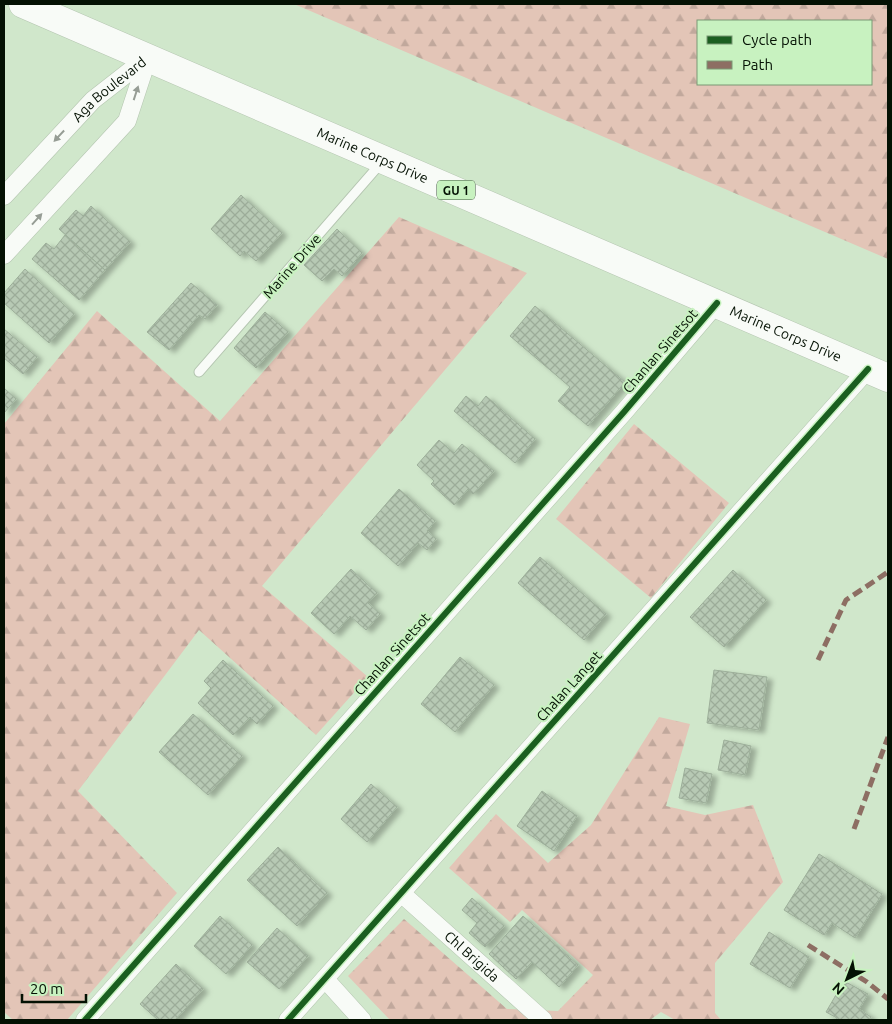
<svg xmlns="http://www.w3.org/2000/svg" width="892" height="1024" font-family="Ubuntu,sans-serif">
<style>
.forest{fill:url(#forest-firs);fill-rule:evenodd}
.building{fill:url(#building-cross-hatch);stroke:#9daf9a;filter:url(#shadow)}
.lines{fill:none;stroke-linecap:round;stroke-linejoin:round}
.service-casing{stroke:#b4c5b0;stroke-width:11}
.minor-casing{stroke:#b4c5b0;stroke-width:19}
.primary-casing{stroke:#b4c5b0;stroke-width:29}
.service{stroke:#f8fbf7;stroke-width:9}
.minor{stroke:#f8fbf7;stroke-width:18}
.primary{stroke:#f8fbf7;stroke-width:28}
.quiet{stroke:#8d6e63;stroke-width:5;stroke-dasharray:10 5;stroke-linecap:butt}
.cycleway-casing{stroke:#c8f2c0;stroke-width:9}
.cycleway{stroke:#1b5e20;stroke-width:6}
.oneway{fill:#969d95}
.labels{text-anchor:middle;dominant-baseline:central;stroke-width:4;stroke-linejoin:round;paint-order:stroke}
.shield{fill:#c8f2c0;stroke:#3f543c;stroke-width:1}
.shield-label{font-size:12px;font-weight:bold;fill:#041103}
.street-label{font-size:14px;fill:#041103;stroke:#c8f2c0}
</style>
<defs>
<pattern id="forest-firs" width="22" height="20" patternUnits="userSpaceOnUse" patternTransform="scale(1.25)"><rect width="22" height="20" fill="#e3c5b7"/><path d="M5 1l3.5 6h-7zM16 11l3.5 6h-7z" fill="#c1a89c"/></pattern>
<pattern id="building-cross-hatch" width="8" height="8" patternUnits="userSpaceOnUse" patternTransform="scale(1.25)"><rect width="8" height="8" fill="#b7c9b4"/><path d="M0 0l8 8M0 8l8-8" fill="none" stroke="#9cac99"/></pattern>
<filter id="shadow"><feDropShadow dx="5.5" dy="3" stdDeviation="2.5" flood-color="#0004"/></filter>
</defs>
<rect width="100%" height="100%" fill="#d0e7cb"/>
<path class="forest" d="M 294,4 L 888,4 L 888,259 ZM 698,21 L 871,21 L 871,84 L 698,84 Z
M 399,217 L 527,273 L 262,586 L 368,677 L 316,735 L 199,630 L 78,791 L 177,893 L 67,1020 L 13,1020 L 4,1012 L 4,424 L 97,311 L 220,421 Z
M 634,424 L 729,503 L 651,598 L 556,519 Z
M 659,717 L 690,724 L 666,806 L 705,815 L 753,805 L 783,882 L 715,963 L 715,1013 L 721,1020 L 675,1020 L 661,1012 L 650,1020 L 390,1020 L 348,976 L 404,919 L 507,1009 L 558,1011 L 593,975 L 522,910 L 510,922 L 449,868 L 496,814 L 548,863 L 591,825 Z"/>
<path class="building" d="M 241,195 L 282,233 L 256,261 L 244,251 L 240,256 L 211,229 Z
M 91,206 L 130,242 L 105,270 L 59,229 L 76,210 L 83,216 Z
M 337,229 L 362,253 L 342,276 L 334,269 L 322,281 L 304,265 Z
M 65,235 L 105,270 L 79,300 L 32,259 L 46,243 L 54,249 Z
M 25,269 L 74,314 L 49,343 L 4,303 L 4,293 Z
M 191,283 L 217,305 L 205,319 L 199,315 L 169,350 L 147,332 Z
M 535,306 L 625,382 L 588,426 L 558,401 L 570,387 L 510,336 Z
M 265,312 L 288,332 L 256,368 L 234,348 Z
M 4,329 L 37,357 L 23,374 L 4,358 Z
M 4,388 L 16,399 L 4,413 Z
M 466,396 L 478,406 L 486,396 L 535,439 L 515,463 L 454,411 Z
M 439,440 L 454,453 L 462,444 L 494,471 L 473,494 L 468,489 L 454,505 L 431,484 L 434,481 L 417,465 Z
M 399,489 L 435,521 L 427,531 L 436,539 L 427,550 L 418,543 L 398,566 L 361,533 Z
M 540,557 L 606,614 L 584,640 L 518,583 Z
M 351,569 L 377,593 L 368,603 L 380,614 L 366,630 L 350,616 L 334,634 L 311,613 Z
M 733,570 L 766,600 L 724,647 L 690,617 Z
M 460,657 L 494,685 L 455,732 L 421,704 Z
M 223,660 L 273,706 L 257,724 L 250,717 L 233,735 L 198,703 L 211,688 L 204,681 Z
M 714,670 L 767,677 L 759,730 L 707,723 Z
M 193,714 L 242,756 L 208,795 L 159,752 Z
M 724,740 L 751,746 L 745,775 L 718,770 Z
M 685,768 L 712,774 L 706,803 L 679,798 Z
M 371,784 L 397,807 L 367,842 L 341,819 Z
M 542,791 L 577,816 L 554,851 L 517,826 Z
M 278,847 L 327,893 L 297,926 L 247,880 Z
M 819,854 L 882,894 L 855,938 L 832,923 L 824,935 L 784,910 Z
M 472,898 L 504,926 L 485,947 L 469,933 L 477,923 L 462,910 Z
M 220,916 L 252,945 L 226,974 L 194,946 Z
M 523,916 L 578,965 L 559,987 L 532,962 L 516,979 L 489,954 Z
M 277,928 L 308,956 L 279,989 L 247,962 Z
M 769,932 L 809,957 L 790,988 L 750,964 Z
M 176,964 L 203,989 L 175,1020 L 158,1020 L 140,1004 Z
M 844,981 L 868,994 L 859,1009 L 871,1017 L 869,1020 L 836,1020 L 837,1018 L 826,1012 Z"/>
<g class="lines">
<defs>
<path id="service" d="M 199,372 L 381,163"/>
<g id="minor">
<path id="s1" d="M 4,196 L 93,100 L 148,57"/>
<path d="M 4,255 L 127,121 L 148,57"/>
<path id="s2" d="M 401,893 L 543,1020"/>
<path d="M 325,979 L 362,1020"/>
<path d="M 85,1020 L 624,412 L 717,303"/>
<path d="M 288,1020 L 868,369"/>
</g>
<g id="primary">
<path id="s3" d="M 23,4 L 888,378"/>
</g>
</defs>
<use href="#service" class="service-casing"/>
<use href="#minor" class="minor-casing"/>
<use href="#primary" class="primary-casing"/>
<use href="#service" class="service"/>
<use href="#minor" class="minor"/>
<use href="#primary" class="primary"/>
<path class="quiet" d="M 818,660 L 846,600 L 888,572
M 854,829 L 888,737
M 808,945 L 867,982 L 888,999"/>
<defs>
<path id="cycleway" d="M 85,1020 L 624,412 L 717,303
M 288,1020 L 868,369"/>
</defs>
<use href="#cycleway" class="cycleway-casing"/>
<use href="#cycleway" class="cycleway"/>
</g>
<defs><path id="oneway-solid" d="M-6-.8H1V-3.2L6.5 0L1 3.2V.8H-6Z" transform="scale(1.25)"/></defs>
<g class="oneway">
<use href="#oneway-solid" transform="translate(136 93) rotate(-72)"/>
<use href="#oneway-solid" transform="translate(59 136) rotate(133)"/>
<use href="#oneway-solid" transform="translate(37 219) rotate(-48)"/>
</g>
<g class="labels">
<rect class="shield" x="437" y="180.5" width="38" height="19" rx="4"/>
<g class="shield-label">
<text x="456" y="190">GU 1</text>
</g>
<g class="street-label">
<text stroke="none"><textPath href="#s1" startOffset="150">Aga Boulevard</textPath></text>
<text stroke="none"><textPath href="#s3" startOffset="381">Marine Corps Drive</textPath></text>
<text transform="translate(292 266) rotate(-49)">Marine Drive</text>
<text stroke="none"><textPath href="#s3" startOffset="831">Marine Corps Drive</textPath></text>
<text transform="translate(660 351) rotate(-49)">Chanlan Sinetsot</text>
<text transform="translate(392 654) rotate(-48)">Chanlan Sinetsot</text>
<text transform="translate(569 686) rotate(-48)">Chalan Langet</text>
<text stroke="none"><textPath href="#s2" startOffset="95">Chl Brigida</textPath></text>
</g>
</g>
<rect width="892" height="1024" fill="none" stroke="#041103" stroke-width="10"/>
<rect x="697" y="20" width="175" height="65" fill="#c8f2c0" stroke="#7a9874"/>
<rect x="707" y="36" width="25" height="8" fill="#1b5e20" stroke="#7a9874"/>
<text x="742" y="45" font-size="15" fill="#041103">Cycle path</text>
<rect x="707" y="61" width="25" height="8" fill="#8d6e63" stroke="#7a9874"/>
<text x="742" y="70" font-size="15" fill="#041103">Path</text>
<g transform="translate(847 979) rotate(222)" stroke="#c8f2c0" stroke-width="4" paint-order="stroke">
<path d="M0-4L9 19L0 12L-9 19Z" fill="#041103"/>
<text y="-8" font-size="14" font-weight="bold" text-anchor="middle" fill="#041103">N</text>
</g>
<path d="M22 994v8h64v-8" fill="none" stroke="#041103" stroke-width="2.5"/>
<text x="30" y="994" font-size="15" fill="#041103" stroke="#c8f2c0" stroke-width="4" paint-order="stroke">20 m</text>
</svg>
